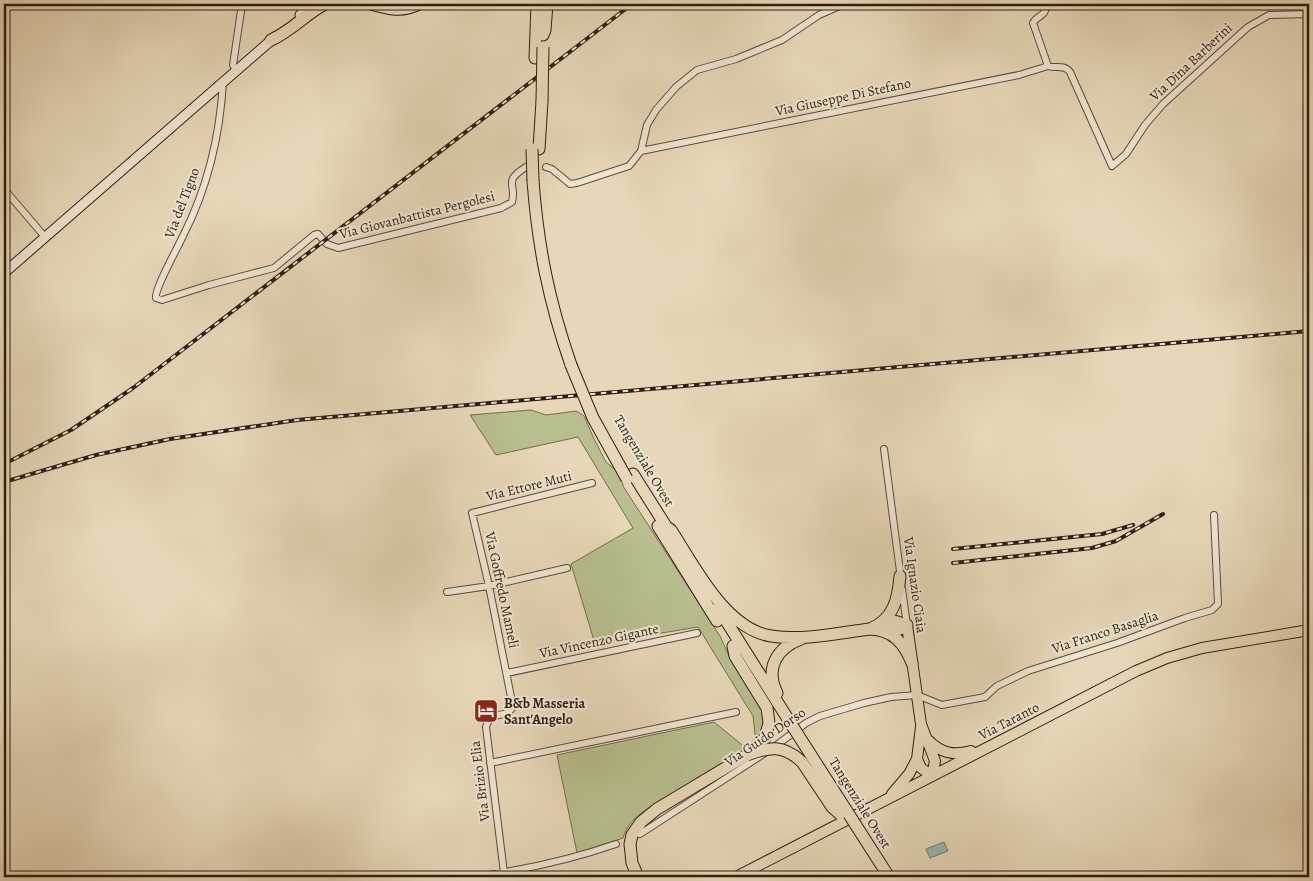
<svg xmlns="http://www.w3.org/2000/svg" width="1313" height="881" font-family="Alegreya,serif">
<style>
.green{fill:#b8be8d;stroke:#736e4f}
.water{fill:#97b8b4;stroke:#6d7a73}
.lines{fill:none;stroke-linecap:round;stroke-linejoin:round}
.street-casing{stroke:#5c4c3b;stroke-width:8}
.secondary-casing{stroke:#2e1e11;stroke-width:11}
.primary-casing{stroke:#2e1e11;stroke-width:12}
.highway-casing{stroke:#2e1e11;stroke-width:13}
.street{stroke:#efe5d1;stroke-width:6}
.secondary{stroke:#efe5d1;stroke-width:9}
.primary{stroke:#e7d7b8;stroke-width:10}
.highway{stroke:#e7d7b8;stroke-width:11}
.rail-casing{stroke:#2e1e11;stroke-width:4}
.rail{stroke:#efe5d1;stroke-width:2;stroke-dasharray:5.5;stroke-linecap:butt}
.highway-bridge-casing{stroke:#2e1e11;stroke-width:13;stroke-linecap:butt}
.highway-bridge{stroke:#e7d7b8;stroke-width:11}
.labels{text-anchor:middle;dominant-baseline:central;stroke-width:4;stroke-linejoin:round;paint-order:stroke}
.street-label{font-size:14px;fill:#2e1e11;stroke:#efe5d1}
.poi-label{font-size:14px;font-weight:bold;fill:#2e1e11;stroke:#efe5d1;text-anchor:start}
</style>
<rect width="100%" height="100%" fill="#e7d7b8"/>
<filter id="stains"><feTurbulence type="fractalNoise" baseFrequency=".004" numOctaves="4"/><feColorMatrix values="0 0 0 0 .2 0 0 0 0 .09 0 0 0 0 .02 0 0 0 .5 -.17"/></filter>
<radialGradient id="worn" r=".72"><stop offset=".6" stop-color="#630" stop-opacity="0"/><stop offset="1" stop-color="#630" stop-opacity=".3"/></radialGradient>
<path class="green" d="M 531,410 L 546,415 L 576,411 L 580,413 L 584,416 L 594,439 L 606,462 L 617,471 L 623,482 L 623,486 L 720,636 L 729,656 L 761,706 L 765,716 L 762,735 L 756,743 L 753,716 L 698,627 L 595,644 L 571,564 L 633,528 L 578,437 L 496,455 L 470,415 Z
M 714,722 L 747,749 L 647,809 C 635,817 627,825 623,838 L 577,853 L 557,755 Z"/>
<path class="water" d="M 944,842 L 948,851 L 930,858 L 926,849 Z"/>
<g class="lines">
<defs>
<path id="street" d="M 1045,4 C 1048,16 1037,15 1033,23 L 1048,66 C 1056,69 1064,64 1070,72 L 1112,166 L 1126,154 L 1145,125 L 1163,104 L 1248,27 L 1269,15 L 1309,14
M 236,70 L 233,65 L 242,4
M 223,82 C 220,135 207,189 183,236 C 178,247 154,290 156,298 L 162,300 L 209,285 L 274,268 L 314,235 L 318,234 L 327,244 L 338,248 L 501,208 L 512,202 C 517,184 502,182 526,167
M 641,151 L 1019,75 L 1048,66
M 546,167 L 552,169 L 570,184 L 577,183 L 629,166 L 641,151 L 647,125 L 656,110 L 676,87 L 697,70 L 736,59 L 782,40 L 819,15 L 844,4
M 4,189 L 45,237
M 884,449 L 901,579
M 902,589 L 907,625
M 447,592 L 489,586 L 567,568
M 507,673 L 697,633
M 773,748 L 806,723 L 820,716 L 864,703 L 891,697 L 917,695 L 942,705 L 985,697 L 997,686 L 1028,671 L 1117,643 L 1185,618 L 1212,610 L 1218,604 L 1214,515
M 490,763 L 736,712
M 640,834 L 765,753
M 504,873 L 486,727 C 491,709 505,720 513,707 L 489,586 L 472,513 L 592,483
M 475,877 C 523,870 570,860 616,844"/>
<path id="secondary" d="M 300,15 L 313,4
M 4,273 L 275,37"/>
<path id="primary" d="M 907,625 L 921,724 L 935,761 L 932,776
M 928,740 C 941,753 953,756 971,751
M 917,759 L 921,768 L 932,776
M 892,794 L 909,774 L 917,759 L 921,727
M 736,877 L 1136,671 L 1167,658 L 1202,648 L 1309,630"/>
<path id="highway" d="M 371,4 C 388,9 402,13 419,4
M 543,35 L 545,30 L 547,4
M 271,40 C 291,31 306,14 325,4
M 535,58 L 537,4
M 539,149 L 542,101
M 533,181 C 538,247 549,302 571,365
M 633,474 L 669,531
M 658,526 L 717,621
M 665,526 L 671,530 C 694,565 725,629 771,636 C 803,641 838,633 870,629 C 893,630 904,643 912,663
M 718,608 L 793,727
M 882,623 L 894,621 L 907,625 L 900,629 L 886,631
M 870,629 C 894,619 898,599 900,576
M 777,693 C 765,669 776,648 801,639
M 638,877 L 632,863 L 630,844 L 632,835 L 641,822 L 657,809 L 747,755 L 765,738 L 769,723 L 767,708 L 735,656 L 733,646"/>
</defs>
<use href="#street" class="street-casing"/>
<use href="#secondary" class="secondary-casing"/>
<use href="#primary" class="primary-casing"/>
<use href="#highway" class="highway-casing"/>
<use href="#street" class="street"/>
<use href="#secondary" class="secondary"/>
<use href="#primary" class="primary"/>
<use href="#highway" class="highway"/>
<defs>
<path id="rail" d="M 4,464 L 71,430 L 133,388 L 632,4
M 4,482 L 96,455 L 170,439 L 297,420 L 1309,331
M 953,549 L 1102,534 L 1133,525
M 953,563 L 1092,548 L 1116,541 L 1163,514"/>
</defs>
<use href="#rail" class="rail-casing"/>
<use href="#rail" class="rail"/>
<defs>
<path id="highway-bridge" d="M 542,101 L 543,47
M 532,149 L 533,181
M 571,365 L 593,418 L 627,479
M 793,727 L 889,877
M 747,755 C 769,747 783,744 802,762 L 832,807 L 840,814"/>
</defs>
<use href="#highway-bridge" class="highway-bridge-casing"/>
<use href="#highway-bridge" class="highway-bridge"/>
</g>
<defs>
<symbol id="hotel-square" viewBox="-11 -11 22 22"><rect x="-9" y="-9" width="18" height="18" rx="4" fill="#8f2418" stroke="#efe5d1"/><path d="M-6-4.5h1.5V1H6V5H4.5V3h-9V5H-6ZM-4 0a1.8 1.8 0 1 1 3.6 0ZM.5 0V-2.5h3Q6-2.5 6 0Z" fill="#fff"/></symbol>
</defs>
<g fill-rule="evenodd">
<use href="#hotel-square" x="472" y="697" width="28" height="28"/>
</g>
<g class="labels">
<g class="street-label">
<text transform="translate(1191 62) rotate(-43)">Via Dina Barberini</text>
<text transform="translate(843 97) rotate(-12)">Via Giuseppe Di Stefano</text>
<text transform="translate(182 203) rotate(-69)">Via del Tigno</text>
<text transform="translate(417 215) rotate(-14)">Via Giovanbattista Pergolesi</text>
<text transform="translate(644 461) rotate(59)">Tangenziale Ovest</text>
<text transform="translate(529 486) rotate(-14)">Via Ettore Muti</text>
<text transform="translate(915 585) rotate(82)">Via Ignazio Ciaia</text>
<text transform="translate(502 590) rotate(78)">Via Goffredo Mameli</text>
<text transform="translate(1105 632) rotate(-18)">Via Franco Basaglia</text>
<text transform="translate(599 641) rotate(-12)">Via Vincenzo Gigante</text>
<text transform="translate(1009 721) rotate(-27)">Via Taranto</text>
<text transform="translate(765 737) rotate(-34)">Via Guido Dorso</text>
<text transform="translate(480 781) rotate(-97)">Via Brizio Elia</text>
<text transform="translate(860 803) rotate(58)">Tangenziale Ovest</text>
</g>
<g class="poi-label">
<text x="504" y="703">B&amp;b Masseria<tspan x="504" dy="16">Sant'Angelo</tspan></text>
</g>
</g>
<rect width="1313" height="881" fill="none" stroke="#e7d7b8" stroke-width="20"/>
<rect x="5" y="5" width="1303" height="871" fill="none" stroke="#2e1e11" stroke-width="2.5"/>
<rect x="10" y="10" width="1293" height="861" fill="none" stroke="#2e1e11"/>
<rect width="100%" height="100%" filter="url(#stains)"/>
<rect width="100%" height="100%" fill="url(#worn)"/>
</svg>
